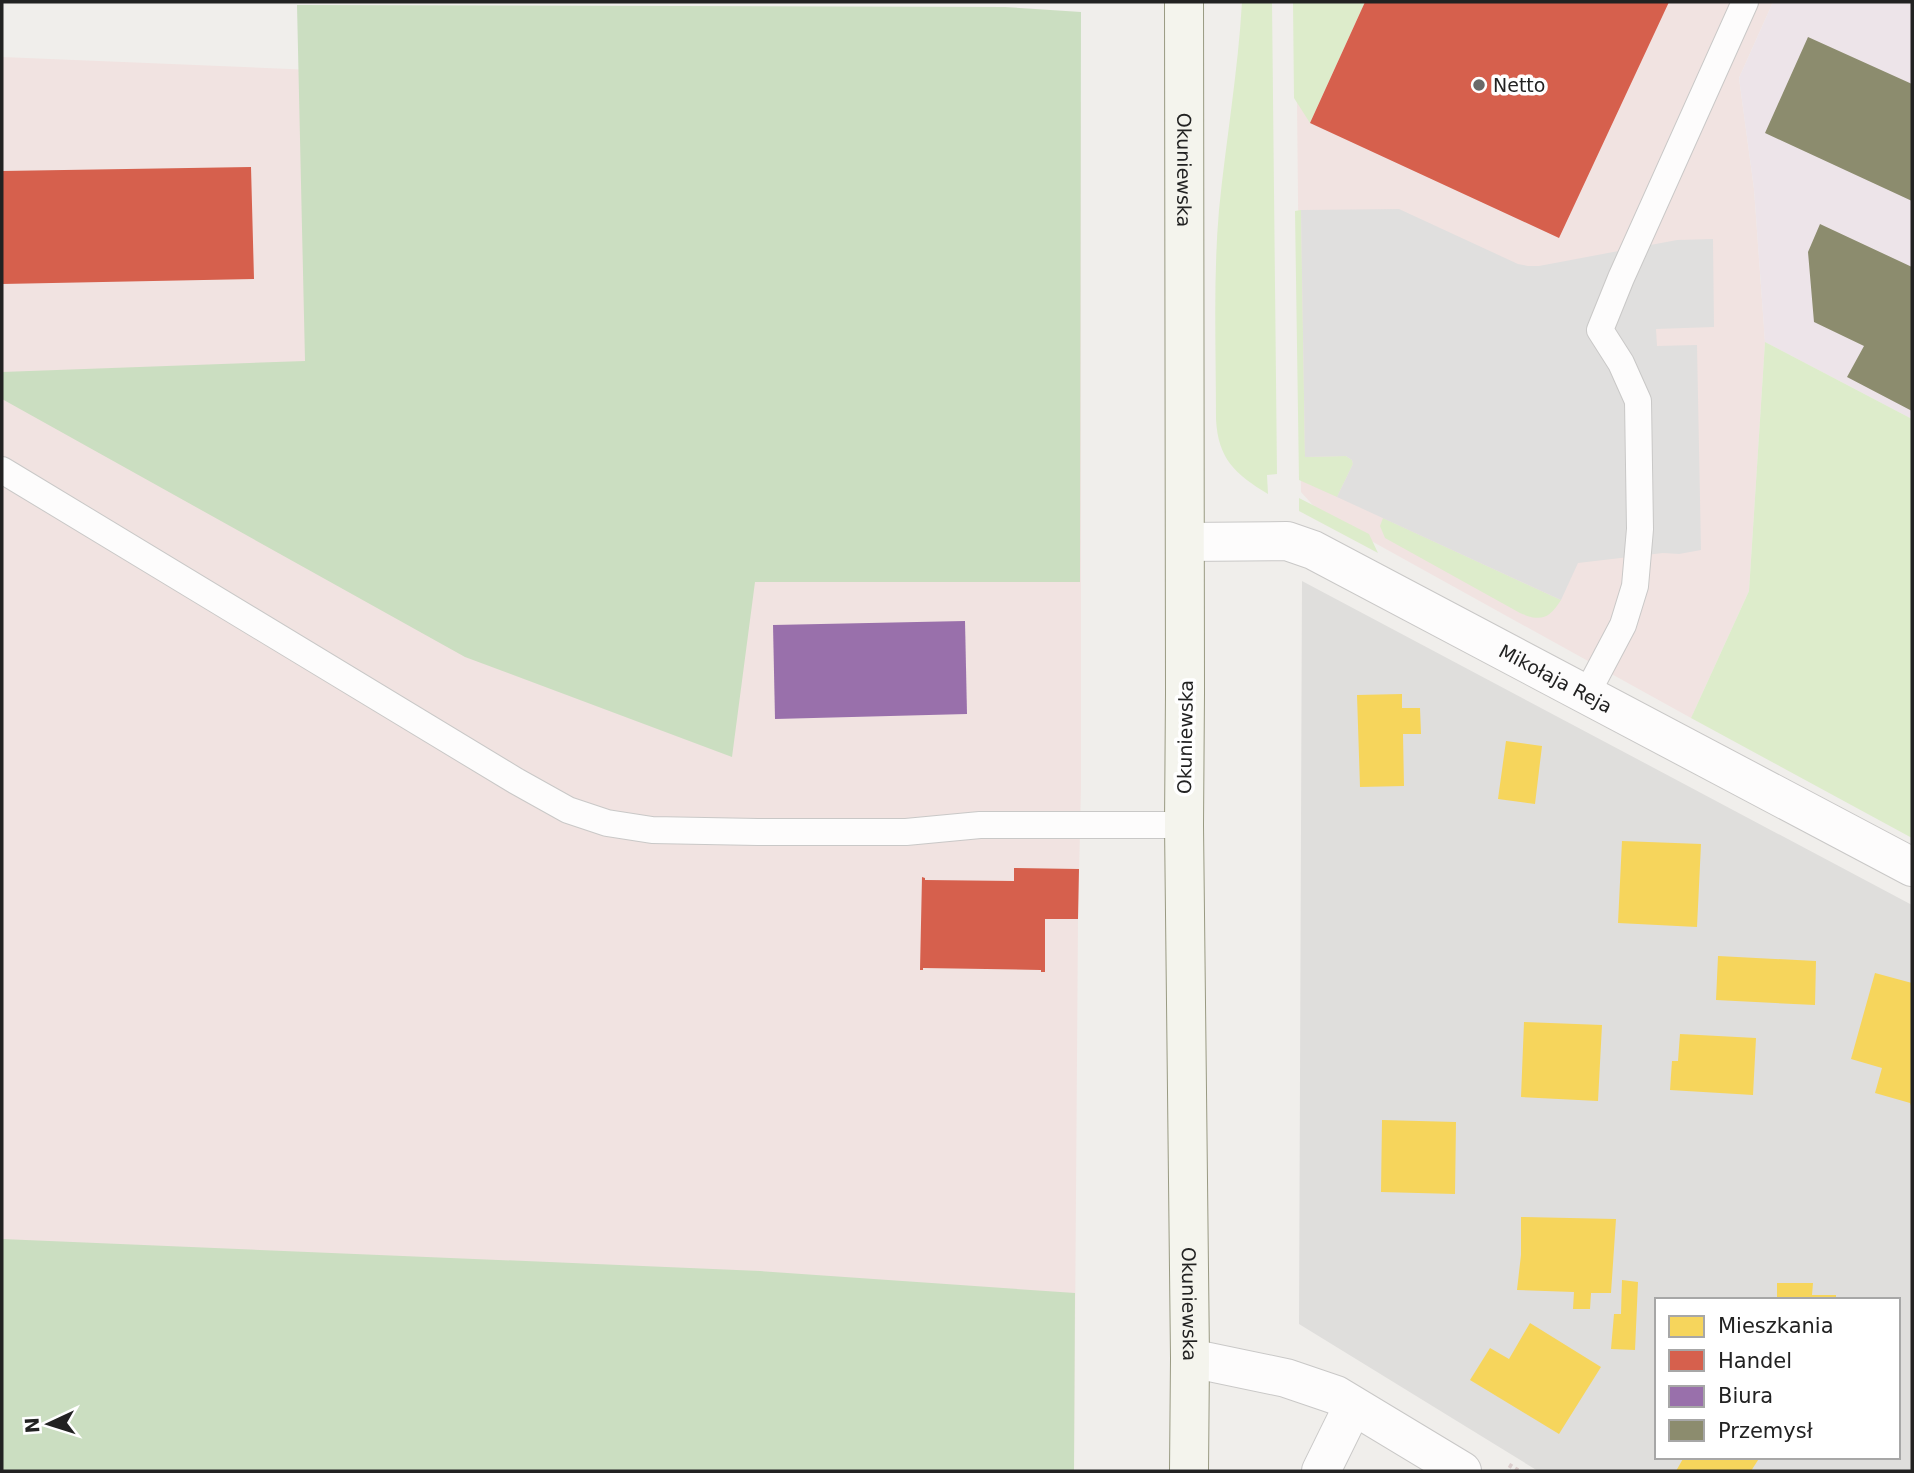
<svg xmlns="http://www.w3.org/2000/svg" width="1914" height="1473" font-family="'DejaVu Sans',sans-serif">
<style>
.residential{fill:#dfdedc;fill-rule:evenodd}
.commercial{fill:#f1e3e1}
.industrial{fill:#ede4e9}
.grass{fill:#ddeccb}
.forest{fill:#cbdec1}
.parking{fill:#e0dfde}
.homes{fill:#f6d55c}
.shops{fill:#d6604d}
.offices{fill:#9970ab}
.industry{fill:#8c8c6e}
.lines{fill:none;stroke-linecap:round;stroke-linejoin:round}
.service-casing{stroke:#c9c8c7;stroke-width:28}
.minor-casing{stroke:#c9c8c7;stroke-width:40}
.secondary-casing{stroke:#999a82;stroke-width:40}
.path{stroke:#dccecd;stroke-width:4.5;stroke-dasharray:3.5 3.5;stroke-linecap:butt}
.service{stroke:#fdfcfc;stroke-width:26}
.minor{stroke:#fdfcfc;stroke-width:38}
.secondary{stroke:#f4f4ed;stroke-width:38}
.poi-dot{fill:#6a6968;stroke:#fff;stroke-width:2.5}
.labels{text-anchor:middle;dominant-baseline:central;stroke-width:7;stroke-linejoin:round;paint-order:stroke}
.poi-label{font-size:19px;fill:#222;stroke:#fff;text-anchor:start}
.street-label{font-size:19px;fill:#222;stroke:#fff}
</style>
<rect width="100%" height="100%" fill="#f0eeeb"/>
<path class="residential" d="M 1302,581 L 1912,905 L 1912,1471 L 1538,1471 L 1299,1324 ZM 1657,1300 L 1898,1300 L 1898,1457 L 1657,1457 Z"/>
<path class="commercial" d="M 1296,2 L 1773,2 L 1739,78 L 1754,189 L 1765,342 L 1749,591 L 1691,718 L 1319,512 L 1301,492 Z
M 2,57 L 1081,102 L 1081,787 L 1078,919 L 1074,1471 L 2,1471 Z"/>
<path class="industrial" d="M 1773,2 L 1912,2 L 1912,419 L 1765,342 L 1754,189 L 1739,78 Z"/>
<path class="grass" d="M 1242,2 L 1272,2 L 1277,474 L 1267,475 L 1268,494 C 1235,474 1218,459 1216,419 C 1216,349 1213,279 1219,210 C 1226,140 1238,72 1242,2 Z
M 1293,2 L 1365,2 L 1310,123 L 1294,98 Z
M 1301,210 L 1305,457 L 1346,456 L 1352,460 L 1353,464 L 1337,497 L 1299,480 L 1295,211 Z
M 1765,342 L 1912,419 L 1912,838 L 1691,718 L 1749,591 Z
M 1299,498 L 1369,534 L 1378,553 L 1299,511 Z
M 1383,518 L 1561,600 C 1549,619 1541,622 1520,613 L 1385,538 L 1380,526 Z"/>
<path class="forest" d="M 297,5 L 1005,7 L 1081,12 L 1080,582 L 755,582 L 732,757 L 465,657 L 2,399 L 2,372 L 305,361 Z
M 2,1239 L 760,1271 L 1075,1293 L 1074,1471 L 2,1471 Z"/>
<path class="parking" d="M 1399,209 L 1518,264 L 1528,266 L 1539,266 L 1677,240 L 1713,239 L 1714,327 L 1656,329 L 1657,346 L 1697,345 L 1701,550 L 1679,554 L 1663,553 L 1578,563 L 1561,600 L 1337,497 L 1353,464 L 1352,460 L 1346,456 L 1305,457 L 1301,210 Z"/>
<path class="homes" d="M 1402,694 L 1402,708 L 1420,708 L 1421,734 L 1403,734 L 1404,786 L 1360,787 L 1357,695 Z
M 1506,741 L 1542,746 L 1535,804 L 1498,799 Z
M 1622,841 L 1701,844 L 1697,927 L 1618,923 Z
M 1718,956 L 1816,961 L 1815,1005 L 1716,1000 Z
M 1875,973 L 1912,983 L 1912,1109 L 1910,1103 L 1875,1093 L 1882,1068 L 1851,1059 Z
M 1524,1022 L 1602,1025 L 1598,1101 L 1521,1097 Z
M 1680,1034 L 1756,1038 L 1753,1095 L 1670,1090 L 1672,1061 L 1678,1061 Z
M 1382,1120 L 1456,1122 L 1455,1194 L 1381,1192 Z
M 1521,1217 L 1616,1219 L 1611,1293 L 1591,1293 L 1590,1309 L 1573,1309 L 1574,1292 L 1517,1290 L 1521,1255 Z
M 1622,1280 L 1638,1282 L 1635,1350 L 1611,1349 L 1614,1314 L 1621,1314 Z
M 1777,1283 L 1813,1283 L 1812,1295 L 1836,1295 L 1836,1300 L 1777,1300 Z
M 1530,1323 L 1601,1367 L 1559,1434 L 1470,1380 L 1490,1348 L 1509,1359 Z
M 1684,1457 L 1760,1457 L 1751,1471 L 1676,1471 Z"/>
<path class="shops" d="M 1365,2 L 1669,2 L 1559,238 L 1310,123 Z
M 251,167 L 254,279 L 2,284 L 2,171 Z
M 1014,868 L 1079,869 L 1078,919 L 1045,919 L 1045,972 L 1041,972 L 1041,970 L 923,968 L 923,970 L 920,970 L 922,877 L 925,878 L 925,880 L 1014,881 Z"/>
<path class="offices" d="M 965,621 L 967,714 L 775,719 L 773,625 Z"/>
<path class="industry" d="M 1808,37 L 1912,84 L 1912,201 L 1765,133 Z
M 1820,224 L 1912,267 L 1912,411 L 1847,377 L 1864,346 L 1814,322 L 1808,252 Z"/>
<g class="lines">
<defs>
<path id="service" d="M 2,470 L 516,781 L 568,810 L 607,823 L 652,830 L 758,832 L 906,832 L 980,825 L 1184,825
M 1586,695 L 1623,625 L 1635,586 L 1640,529 L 1638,401 L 1621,363 L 1600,330 L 1621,278 L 1745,2"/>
<g id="minor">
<path id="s1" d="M 1185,542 L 1287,541 L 1313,550 L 1912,867"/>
<path d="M 1190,1358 L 1286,1378 L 1336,1395 L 1462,1471"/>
<path d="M 1321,1471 L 1353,1406"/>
</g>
<g id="secondary">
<path id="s2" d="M 1184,2 L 1185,693 L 1184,825 L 1190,1358 L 1189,1471"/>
</g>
</defs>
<use href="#service" class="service-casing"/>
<use href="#minor" class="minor-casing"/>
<use href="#secondary" class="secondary-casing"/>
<path class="path" d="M 1509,1465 L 1519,1471"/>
<use href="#service" class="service"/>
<use href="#minor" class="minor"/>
<use href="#secondary" class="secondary"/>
</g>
<circle class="poi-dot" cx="1479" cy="85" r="7"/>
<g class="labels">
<g class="poi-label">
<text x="1493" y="85">Netto</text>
</g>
<g class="street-label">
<text stroke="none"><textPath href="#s2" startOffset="168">Okuniewska</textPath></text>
<text stroke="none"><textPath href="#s1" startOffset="404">Mikołaja Reja</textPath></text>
<text transform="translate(1185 737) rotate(-89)">Okuniewska</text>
<text stroke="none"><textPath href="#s2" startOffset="1302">Okuniewska</textPath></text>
</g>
</g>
<rect width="1914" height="1473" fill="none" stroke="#222222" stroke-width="7"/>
<rect x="1655" y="1298" width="245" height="161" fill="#ffffff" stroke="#a7a7a7" stroke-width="2"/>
<rect x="1669" y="1316" width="35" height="21" fill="#f6d55c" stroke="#a7a7a7" stroke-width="2"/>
<text x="1718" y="1333" font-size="21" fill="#222222">Mieszkania</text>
<rect x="1669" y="1350" width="35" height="21" fill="#d6604d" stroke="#a7a7a7" stroke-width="2"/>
<text x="1718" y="1368" font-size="21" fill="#222222">Handel</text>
<rect x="1669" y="1386" width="35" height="21" fill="#9970ab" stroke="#a7a7a7" stroke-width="2"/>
<text x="1718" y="1403" font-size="21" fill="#222222">Biura</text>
<rect x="1669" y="1420" width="35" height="21" fill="#8c8c6e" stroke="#a7a7a7" stroke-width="2"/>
<text x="1718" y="1438" font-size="21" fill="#222222">Przemysł</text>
<g transform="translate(49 1424) rotate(266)" stroke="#ffffff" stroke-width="5" paint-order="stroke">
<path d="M0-5L12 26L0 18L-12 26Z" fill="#222222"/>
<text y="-10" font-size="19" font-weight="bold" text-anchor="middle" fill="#222222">N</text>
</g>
</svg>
